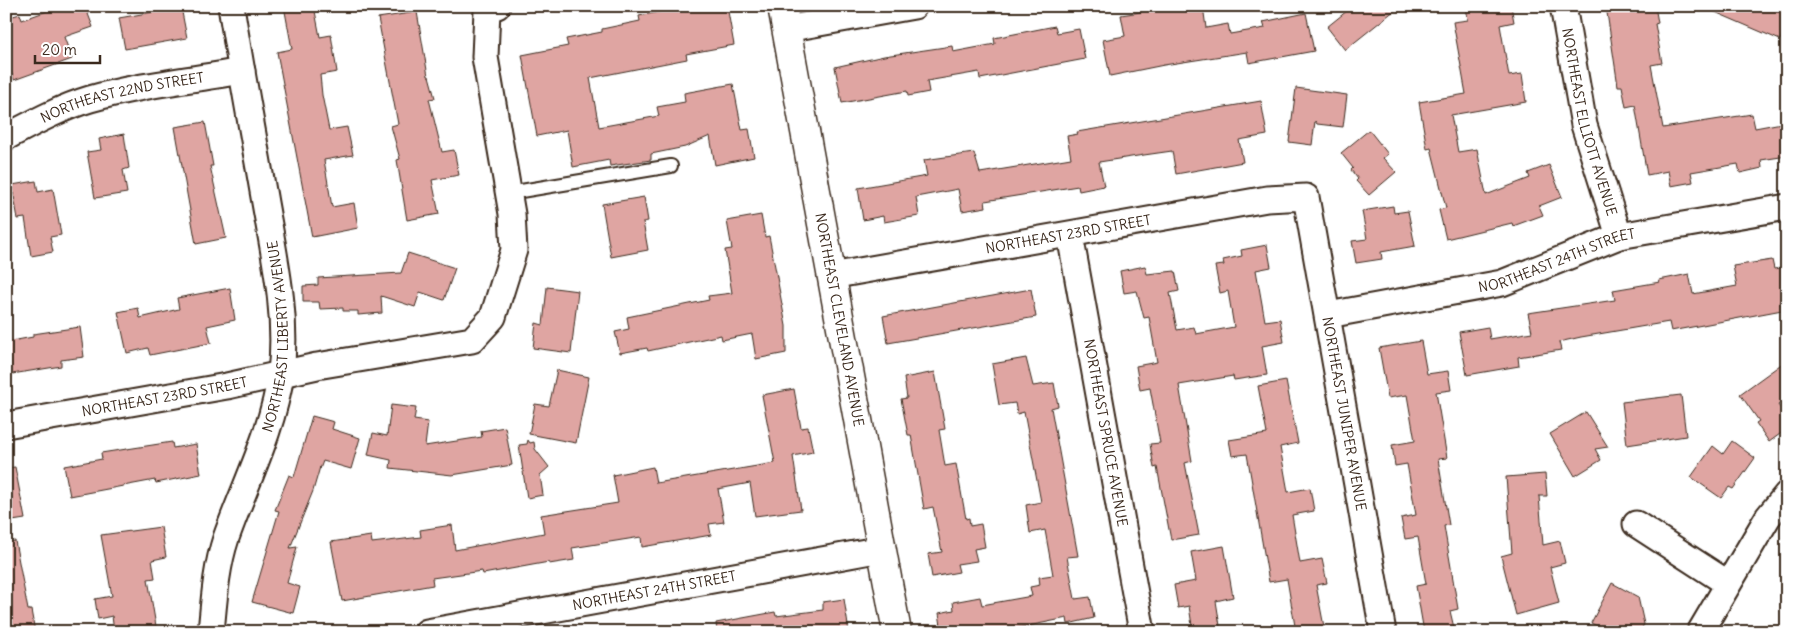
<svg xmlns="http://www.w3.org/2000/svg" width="1793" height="638" font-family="Delius,sans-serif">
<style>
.building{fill:#dfa5a2;stroke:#3b2a1e}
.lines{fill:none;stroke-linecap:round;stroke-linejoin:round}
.lane-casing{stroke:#3b2a1e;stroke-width:16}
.street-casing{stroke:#3b2a1e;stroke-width:29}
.secondary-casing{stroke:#3b2a1e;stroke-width:31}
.lane{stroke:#fff;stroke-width:12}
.street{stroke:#fff;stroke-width:25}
.secondary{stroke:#fff;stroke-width:28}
.labels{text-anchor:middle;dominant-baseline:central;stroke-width:4;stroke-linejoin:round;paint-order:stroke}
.street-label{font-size:14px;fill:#3b2a1e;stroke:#fff}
</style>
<rect width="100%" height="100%" fill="#fff"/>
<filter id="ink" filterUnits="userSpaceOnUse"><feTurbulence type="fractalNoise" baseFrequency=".02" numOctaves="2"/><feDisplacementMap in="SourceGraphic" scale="10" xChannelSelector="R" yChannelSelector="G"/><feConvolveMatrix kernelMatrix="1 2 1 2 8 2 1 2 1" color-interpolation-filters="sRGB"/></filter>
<g filter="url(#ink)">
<path class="building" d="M 61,6 L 85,6 L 93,27 L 64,37 L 72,59 L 14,80 L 6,57 L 6,18 L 20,14 L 22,20 Z
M 284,6 L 314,6 L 320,37 L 331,35 L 337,72 L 320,75 L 322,95 L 329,130 L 347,127 L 353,155 L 324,160 L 332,207 L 354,203 L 358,228 L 312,237 L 277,52 L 292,49 Z
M 688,6 L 727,6 L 734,45 L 686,54 L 687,59 L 590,78 L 599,127 L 659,116 L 657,107 L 685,102 L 684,93 L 733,84 L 742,130 L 749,129 L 754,157 L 715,165 L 710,136 L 685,147 L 651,154 L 651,160 L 610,166 L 609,160 L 573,167 L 567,130 L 537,136 L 522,55 L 568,46 L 566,39 L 602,32 L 602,29 L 640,21 L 639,16 Z
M 1178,6 L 1203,6 L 1206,28 L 1228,24 L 1230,34 L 1265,28 L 1263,22 L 1306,13 L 1314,51 L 1249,63 L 1247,52 L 1164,65 L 1110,76 L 1103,40 L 1125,36 L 1121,15 Z
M 1353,6 L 1400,6 L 1345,50 L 1327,27 Z
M 1466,6 L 1511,6 L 1514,22 L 1500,25 L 1509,76 L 1522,74 L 1526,102 L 1451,115 L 1458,152 L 1477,149 L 1486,195 L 1530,178 L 1528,173 L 1549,165 L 1562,197 L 1539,206 L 1543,215 L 1513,226 L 1512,223 L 1446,239 L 1439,210 L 1446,208 L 1431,148 L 1427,149 L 1419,102 L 1466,94 L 1453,22 L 1468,20 Z
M 1606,6 L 1655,6 L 1658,23 L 1655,24 L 1662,63 L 1651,65 L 1663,128 L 1752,114 L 1755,128 L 1787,122 L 1787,156 L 1761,160 L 1762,168 L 1740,173 L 1738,164 L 1691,172 L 1693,182 L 1671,186 L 1668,171 L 1647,175 L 1635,105 L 1626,107 L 1622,86 L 1618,86 Z
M 1701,6 L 1787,6 L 1787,23 L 1780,40 Z
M 181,7 L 187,38 L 125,49 L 119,18 Z
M 417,12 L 428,76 L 429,76 L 435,98 L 429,99 L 442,152 L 454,150 L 459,175 L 432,180 L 439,214 L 407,220 L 397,160 L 400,159 L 391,126 L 398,124 L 378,18 Z
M 1055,26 L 1057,33 L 1079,29 L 1085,59 L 980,79 L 979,72 L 927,81 L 929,92 L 908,96 L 907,91 L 842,103 L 835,67 L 884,56 L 952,46 L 953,52 L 995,44 L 994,38 Z
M 1296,88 L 1347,95 L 1343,127 L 1317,124 L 1315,121 L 1312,145 L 1289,142 Z
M 1261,101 L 1267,135 L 1239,140 L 1243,162 L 1176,174 L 1172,151 L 1144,155 L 1099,162 L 1104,186 L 1079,191 L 1078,186 L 985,201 L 986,207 L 962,211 L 958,189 L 916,197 L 919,216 L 884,222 L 883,216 L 863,220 L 858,188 L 927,176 L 924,160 L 974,153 L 980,173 L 1071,158 L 1067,136 L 1078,134 L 1077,132 Z
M 205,122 L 213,166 L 210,166 L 226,238 L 196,244 L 175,127 Z
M 1369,130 L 1388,154 L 1383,158 L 1396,172 L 1369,195 L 1356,181 L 1358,179 L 1351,170 L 1353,168 L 1341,153 Z
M 124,134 L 129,168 L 123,170 L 127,193 L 95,198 L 87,152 L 101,150 L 99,139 Z
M 36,181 L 38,192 L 53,189 L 61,235 L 50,237 L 53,252 L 31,256 L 25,218 L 18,219 L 12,185 Z
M 644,197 L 648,221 L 643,222 L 648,250 L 611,257 L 602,204 Z
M 1393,206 L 1394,213 L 1408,211 L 1415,246 L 1381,252 L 1382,259 L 1356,263 L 1352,241 L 1367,239 L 1362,211 Z
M 761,215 L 765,237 L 769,236 L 776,272 L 786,326 L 786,353 L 756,359 L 752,334 L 722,340 L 721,335 L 648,351 L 647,348 L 620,353 L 615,332 L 629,329 L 627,317 L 709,300 L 708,296 L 732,293 L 725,250 L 732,249 L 727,221 Z
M 1267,245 L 1271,267 L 1256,270 L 1265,321 L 1280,319 L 1284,342 L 1262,346 L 1267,375 L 1234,380 L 1233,376 L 1179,385 L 1192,461 L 1185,463 L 1199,535 L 1171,540 L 1157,467 L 1154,468 L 1150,444 L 1160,443 L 1150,388 L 1140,390 L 1136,366 L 1157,362 L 1149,317 L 1144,318 L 1137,291 L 1124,293 L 1120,271 L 1145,266 L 1147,274 L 1175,271 L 1179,291 L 1170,293 L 1177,330 L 1194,327 L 1196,334 L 1234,327 L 1228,291 L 1220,293 L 1215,266 L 1224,265 L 1223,260 L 1242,256 L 1241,250 Z
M 408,253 L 455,268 L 444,300 L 420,292 L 415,307 L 381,296 L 382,313 L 358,315 L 358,311 L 343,311 L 343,308 L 320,309 L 319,302 L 303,302 L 303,286 L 318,285 L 318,278 L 401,273 Z
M 1772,260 L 1774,269 L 1787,267 L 1787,300 L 1780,301 L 1782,310 L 1671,331 L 1669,322 L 1581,337 L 1559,342 L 1561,350 L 1518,357 L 1519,366 L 1467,375 L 1459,332 L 1488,327 L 1490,339 L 1532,332 L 1528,313 L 1615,300 L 1613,290 L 1660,282 L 1659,280 L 1689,274 L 1693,294 L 1737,286 L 1733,266 Z
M 547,287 L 578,291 L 571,353 L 533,348 L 536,323 L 543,325 Z
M 230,288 L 235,320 L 207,326 L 211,343 L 150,355 L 148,348 L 127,353 L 118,312 L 138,308 L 140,318 L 179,309 L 177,298 Z
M 1031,289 L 1036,317 L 888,343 L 883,316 Z
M 80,327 L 84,357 L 61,360 L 61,366 L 6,375 L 6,342 L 33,337 L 33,334 Z
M 1421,341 L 1427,374 L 1448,371 L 1451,390 L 1436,392 L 1447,458 L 1438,459 L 1449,525 L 1444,526 L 1458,609 L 1450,611 L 1455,632 L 1424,632 L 1416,586 L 1426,584 L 1418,537 L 1405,539 L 1401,518 L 1416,515 L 1407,464 L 1395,466 L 1392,445 L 1415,441 L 1407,395 L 1388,398 L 1379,348 Z
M 1026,358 L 1033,386 L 1054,383 L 1058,406 L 1051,408 L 1078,556 L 1067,557 L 1075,599 L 1090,597 L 1094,618 L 1068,624 L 1067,618 L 999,632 L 942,632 L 939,613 L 954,610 L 953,602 L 980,597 L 982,605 L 1032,596 L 1030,587 L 1040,585 L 1039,577 L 1053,575 L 1045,530 L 1030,533 L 1026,505 L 1041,502 L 1024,412 L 1017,414 L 1015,403 L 999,405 L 992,364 Z
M 1787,360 L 1787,398 L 1778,405 L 1787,417 L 1787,429 L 1769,442 L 1756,423 L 1759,421 L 1740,394 Z
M 557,370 L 589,377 L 576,443 L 529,434 L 535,404 L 549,406 Z
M 935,372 L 945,429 L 939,430 L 945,466 L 956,464 L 966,519 L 969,518 L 970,526 L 981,524 L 985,547 L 974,549 L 977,561 L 957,564 L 959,572 L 932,577 L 928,554 L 942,552 L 933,507 L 924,509 L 911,435 L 908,435 L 901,399 L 907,398 L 904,378 Z
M 1286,381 L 1298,443 L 1280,447 L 1288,492 L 1310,488 L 1314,511 L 1292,515 L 1300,563 L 1322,559 L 1327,583 L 1316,585 L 1325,632 L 1296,632 L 1287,579 L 1269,582 L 1247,454 L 1232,456 L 1229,440 L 1267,434 L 1258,386 Z
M 794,389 L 801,428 L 808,427 L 813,452 L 793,456 L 801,510 L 755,516 L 750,483 L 718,489 L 724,522 L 709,524 L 711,535 L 642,547 L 641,537 L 572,548 L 574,560 L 549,564 L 549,562 L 483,574 L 482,571 L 432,578 L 433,585 L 342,601 L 331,542 L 371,536 L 372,543 L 421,537 L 420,530 L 452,525 L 455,550 L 544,533 L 541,515 L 618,503 L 613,475 L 653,467 L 656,483 L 775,463 L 762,395 Z
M 1681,395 L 1686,436 L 1627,445 L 1622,402 Z
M 391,405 L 416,408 L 414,420 L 428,422 L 425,446 L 482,437 L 481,431 L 505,427 L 512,465 L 452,475 L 390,468 L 391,460 L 368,455 L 373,433 L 387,436 Z
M 1586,412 L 1608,447 L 1595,449 L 1601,460 L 1575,476 L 1550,434 Z
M 312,416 L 334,422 L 332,429 L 360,438 L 351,469 L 323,461 L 320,469 L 320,467 L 313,491 L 290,548 L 297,547 L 287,583 L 300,587 L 293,613 L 252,602 L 279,511 L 275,510 L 289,475 L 294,477 Z
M 528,440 L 530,443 L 534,442 L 535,449 L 549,467 L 540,475 L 543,495 L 527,498 L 519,445 L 527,444 Z
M 1732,441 L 1755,458 L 1733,489 L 1729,487 L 1721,498 L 1691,477 L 1713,446 L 1723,454 Z
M 172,442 L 173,448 L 196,444 L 201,474 L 156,483 L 155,480 L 70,496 L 64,466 L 102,459 L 101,453 Z
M 15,467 L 25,519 L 6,522 L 6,468 Z
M 1545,474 L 1547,496 L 1539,496 L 1543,545 L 1560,541 L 1565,563 L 1550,567 L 1559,603 L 1516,615 L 1501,556 L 1512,553 L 1506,477 Z
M 161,527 L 166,557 L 152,560 L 155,578 L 148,579 L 157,632 L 114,632 L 112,616 L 98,619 L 95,599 L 112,596 L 101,535 Z
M 15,541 L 28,610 L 31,610 L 35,632 L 6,632 L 6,542 Z
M 1224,546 L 1233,597 L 1216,601 L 1221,632 L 1193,632 L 1189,606 L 1178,608 L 1174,585 L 1196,581 L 1191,552 Z
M 1612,583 L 1638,597 L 1644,624 L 1640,632 L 1608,632 L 1591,623 Z
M 844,599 L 849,632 L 717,632 L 716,623 L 775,612 L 776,616 L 823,610 L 823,602 Z"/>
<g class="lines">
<defs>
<path id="lane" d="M 509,193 L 671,166"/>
<g id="street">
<path id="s1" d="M 1563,6 L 1584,125 L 1619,236"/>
<path d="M 786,29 L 914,6"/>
<path id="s2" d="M 6,137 C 33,123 60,108 90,99 C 139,85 191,80 242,71"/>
<path id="s3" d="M 1070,235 L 1142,632"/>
<path id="s4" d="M 831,276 L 1267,199 L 1306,197 L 1383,632"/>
<path id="s5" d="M 1328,315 L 1502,283 L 1619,236 L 1787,207"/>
<path id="s6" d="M 6,425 L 227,386 L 317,366 L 472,340 L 493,317 L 514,250 L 512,214 L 485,57 L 487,10 L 497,6"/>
<path d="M 1636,524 L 1727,583"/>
<path id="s7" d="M 211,632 C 214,601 216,568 226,538 C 245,484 273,431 281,373 C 288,314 274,255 264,197 C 253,133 241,70 231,6"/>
<path id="s8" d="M 427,632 L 882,549"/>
<path d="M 1700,632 L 1768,517 L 1787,494"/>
</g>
<g id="secondary">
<path id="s9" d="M 782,6 L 897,632"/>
</g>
</defs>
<use href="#lane" class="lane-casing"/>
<use href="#street" class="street-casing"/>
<use href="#secondary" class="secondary-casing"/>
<use href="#lane" class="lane"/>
<use href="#street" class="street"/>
<use href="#secondary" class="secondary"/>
</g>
</g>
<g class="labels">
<g class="street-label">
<text stroke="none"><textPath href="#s2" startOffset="124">NORTHEAST 22ND STREET</textPath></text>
<text stroke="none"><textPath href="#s1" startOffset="119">NORTHEAST ELLIOTT AVENUE</textPath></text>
<text stroke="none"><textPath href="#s4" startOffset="241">NORTHEAST 23RD STREET</textPath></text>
<text stroke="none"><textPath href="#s5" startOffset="236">NORTHEAST 24TH STREET</textPath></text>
<text stroke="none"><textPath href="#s9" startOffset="319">NORTHEAST CLEVELAND AVENUE</textPath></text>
<text stroke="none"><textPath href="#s7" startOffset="306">NORTHEAST LIBERTY AVENUE</textPath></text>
<text stroke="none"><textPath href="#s6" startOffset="161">NORTHEAST 23RD STREET</textPath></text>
<text stroke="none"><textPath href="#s4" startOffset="702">NORTHEAST JUNIPER AVENUE</textPath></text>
<text stroke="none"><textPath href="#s3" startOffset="201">NORTHEAST SPRUCE AVENUE</textPath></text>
<text stroke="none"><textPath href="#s8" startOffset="231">NORTHEAST 24TH STREET</textPath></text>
</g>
</g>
<rect width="1793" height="638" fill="none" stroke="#fff" stroke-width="25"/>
<rect x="12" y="12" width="1768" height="613" fill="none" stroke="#3b2a1e" stroke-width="2" filter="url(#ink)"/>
<path d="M35 55v8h65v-8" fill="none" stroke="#3b2a1e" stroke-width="2.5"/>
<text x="42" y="55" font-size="15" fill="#3b2a1e" stroke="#ffffff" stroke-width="4" paint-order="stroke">20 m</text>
</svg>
